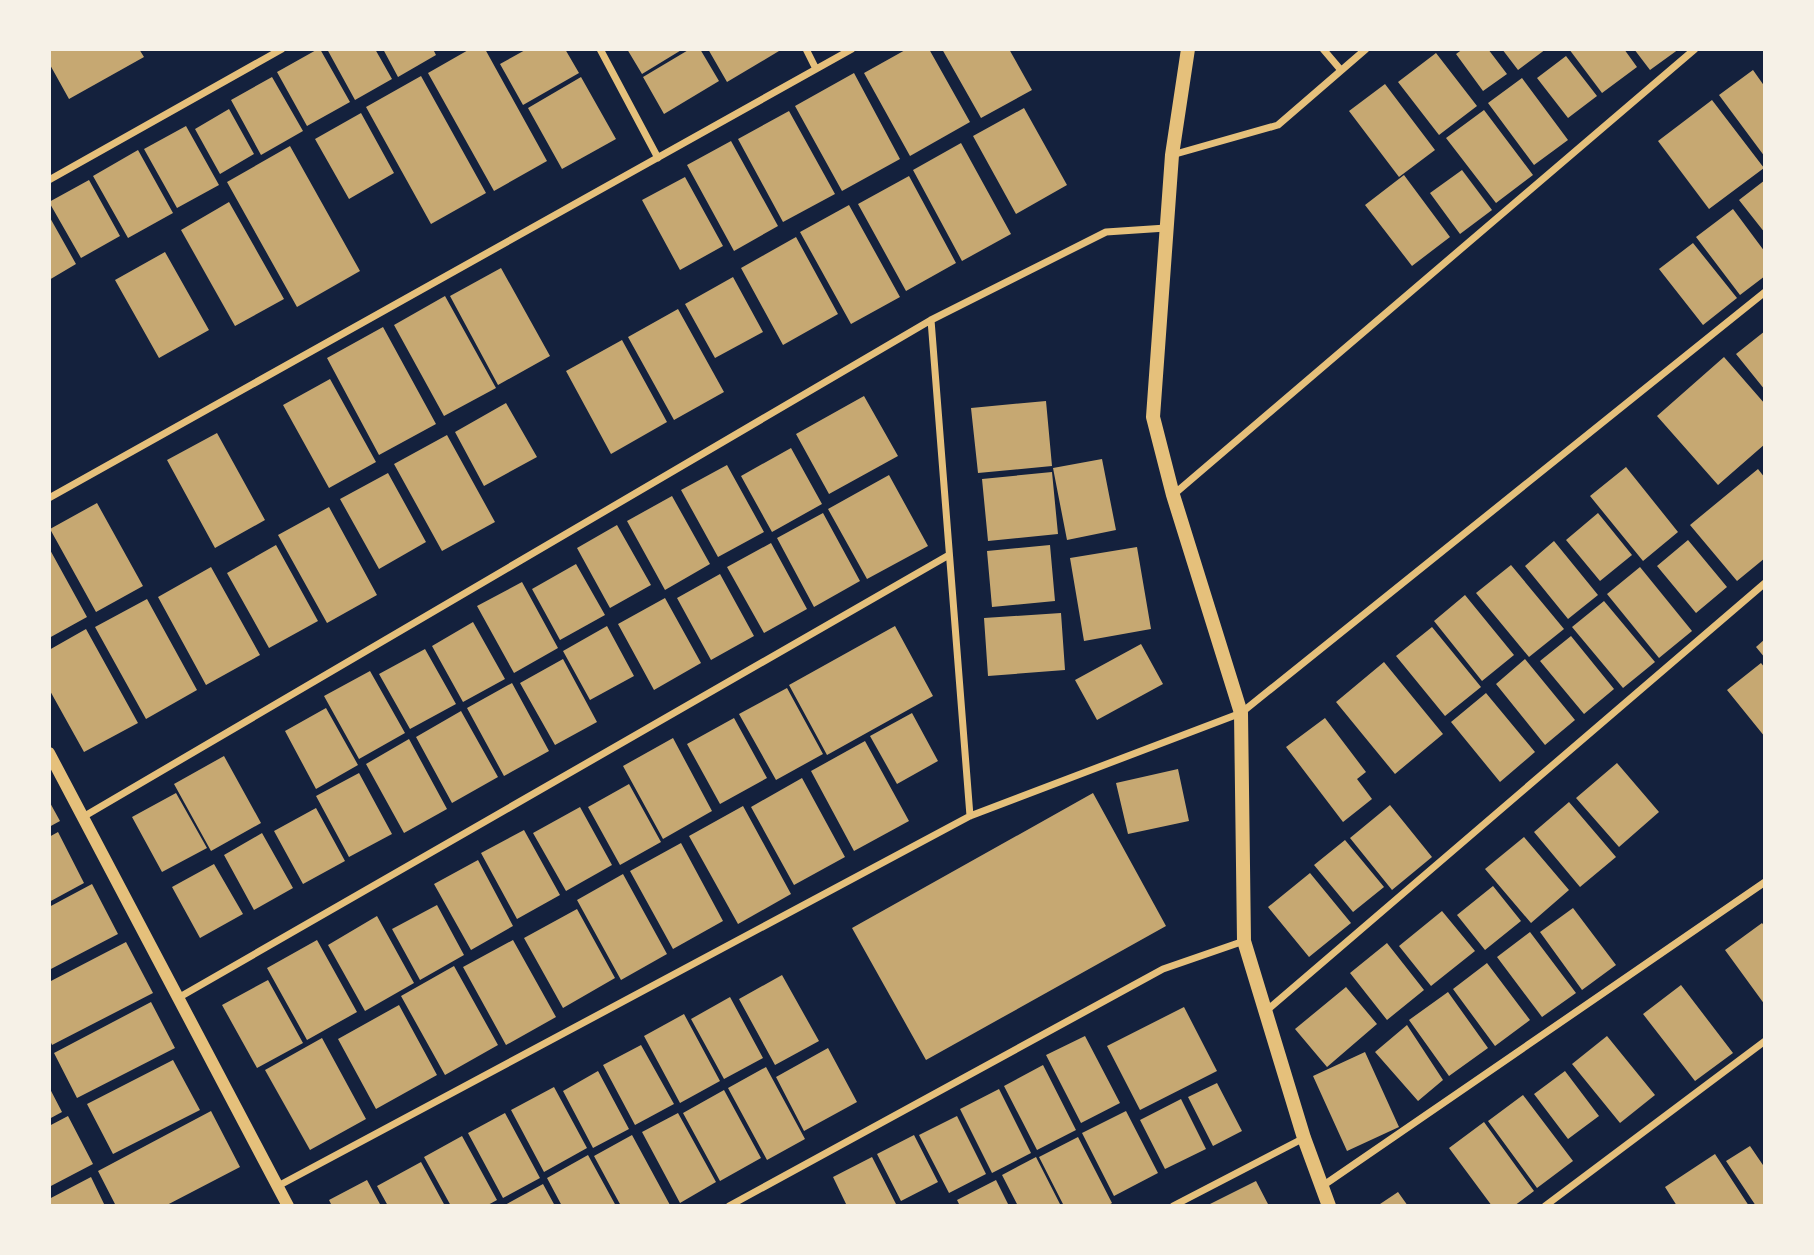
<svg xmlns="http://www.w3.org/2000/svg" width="1814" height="1255" font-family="'Titillium Web',sans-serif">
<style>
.building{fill:#c6a872}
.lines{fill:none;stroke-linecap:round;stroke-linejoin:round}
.minor{stroke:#e5c07b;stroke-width:7}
.tertiary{stroke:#e5c07b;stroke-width:12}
.secondary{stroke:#e5c07b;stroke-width:14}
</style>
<rect width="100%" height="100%" fill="#14213d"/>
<path class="building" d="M 49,49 L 139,49 L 144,57 L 69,99 L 49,63 Z
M 318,49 L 320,49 L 350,102 L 307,126 L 277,72 Z
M 327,49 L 375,49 L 392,79 L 355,100 Z
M 383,49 L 433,49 L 436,55 L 398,77 Z
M 470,49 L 485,49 L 547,161 L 494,191 L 428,73 Z
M 527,49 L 565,49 L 579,73 L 523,105 L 500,64 Z
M 627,49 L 683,49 L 642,74 Z
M 690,49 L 700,49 L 719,81 L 664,114 L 643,77 Z
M 708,49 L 777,49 L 779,51 L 727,82 Z
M 907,49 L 929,49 L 970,122 L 910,156 L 864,73 Z
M 942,49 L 1009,49 L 1032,90 L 981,118 Z
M 1463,49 L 1488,49 L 1507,74 L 1483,91 L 1456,54 Z
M 1502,49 L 1546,49 L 1518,70 Z
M 1569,49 L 1624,49 L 1637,67 L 1602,93 Z
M 1634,49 L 1679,49 L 1650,70 Z
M 1436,53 L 1477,106 L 1439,135 L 1398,82 Z
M 1566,56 L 1597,96 L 1568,118 L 1537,78 Z
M 1753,70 L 1765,87 L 1765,157 L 1719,95 Z
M 854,73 L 900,159 L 842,191 L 795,106 Z
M 421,76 L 486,193 L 431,224 L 366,107 Z
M 272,77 L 303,131 L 261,155 L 231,100 Z
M 581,77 L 616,139 L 562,169 L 528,108 Z
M 1522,78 L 1568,140 L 1534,165 L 1488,103 Z
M 1385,84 L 1435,150 L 1399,177 L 1349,111 Z
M 1712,100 L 1764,168 L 1709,209 L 1658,141 Z
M 1024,108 L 1067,185 L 1016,214 L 973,136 Z
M 229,109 L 254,154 L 220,174 L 195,129 Z
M 1484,110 L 1533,175 L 1496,203 L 1446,138 Z
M 789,111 L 835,194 L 783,222 L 738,139 Z
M 361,113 L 394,173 L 349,199 L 315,139 Z
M 186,126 L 219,185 L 177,208 L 144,149 Z
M 731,141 L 778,226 L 734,251 L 687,165 Z
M 961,143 L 1011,234 L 962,261 L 913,170 Z
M 290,146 L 360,271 L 297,307 L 227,182 Z
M 138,150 L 173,213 L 128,238 L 93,176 Z
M 1462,170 L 1492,210 L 1460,234 L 1430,193 Z
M 1404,175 L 1450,237 L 1412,266 L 1365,205 Z
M 909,176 L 956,263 L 906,291 L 858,204 Z
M 685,177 L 723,246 L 680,270 L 642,200 Z
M 89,180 L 120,236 L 81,258 L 49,202 Z
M 1765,180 L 1765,233 L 1739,200 Z
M 229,202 L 284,299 L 235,326 L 181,230 Z
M 849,205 L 900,297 L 851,324 L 800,232 Z
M 1733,209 L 1765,252 L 1765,276 L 1740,295 L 1696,237 Z
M 49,216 L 76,264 L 49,280 Z
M 796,237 L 838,314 L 783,345 L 741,268 Z
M 1693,243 L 1737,298 L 1703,325 L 1659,269 Z
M 165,252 L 209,330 L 159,358 L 115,280 Z
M 501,268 L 550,356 L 498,385 L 450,296 Z
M 733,277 L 763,332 L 715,358 L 685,304 Z
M 445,296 L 496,388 L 444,416 L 394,325 Z
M 678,309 L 724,392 L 674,420 L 628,337 Z
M 383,327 L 436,424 L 379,455 L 327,358 Z
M 1765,331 L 1765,390 L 1736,354 Z
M 622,340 L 667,422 L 611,454 L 566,371 Z
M 1724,357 L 1765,404 L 1765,444 L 1718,485 L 1657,416 Z
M 330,379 L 376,462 L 329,488 L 283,405 Z
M 864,396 L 898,456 L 829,494 L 796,434 Z
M 1046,401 L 1052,466 L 978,473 L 971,408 Z
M 506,403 L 537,457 L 484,486 L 455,432 Z
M 217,433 L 265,520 L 215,548 L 167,460 Z
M 447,435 L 495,522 L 442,551 L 394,464 Z
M 791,448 L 822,504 L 772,532 L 741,476 Z
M 1102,459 L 1116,530 L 1067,540 L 1053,468 Z
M 727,465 L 764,532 L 718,557 L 681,490 Z
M 1626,467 L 1678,532 L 1643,561 L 1590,496 Z
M 1758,469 L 1765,478 L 1765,558 L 1737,581 L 1690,525 Z
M 1052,472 L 1058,534 L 988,541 L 982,479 Z
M 388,473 L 426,542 L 379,569 L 340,499 Z
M 889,475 L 928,546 L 867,579 L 828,509 Z
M 672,496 L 710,564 L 665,590 L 627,521 Z
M 97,503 L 143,586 L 96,612 L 50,529 Z
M 329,507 L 377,595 L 327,623 L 278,535 Z
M 823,513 L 860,581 L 814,607 L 777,538 Z
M 1598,513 L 1632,555 L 1600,581 L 1566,540 Z
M 617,525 L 651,585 L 610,608 L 577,548 Z
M 1688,540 L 1727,587 L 1696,613 L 1657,566 Z
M 1554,541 L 1598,595 L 1568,619 L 1525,566 Z
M 771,543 L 807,609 L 764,633 L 727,567 Z
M 276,545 L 318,621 L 269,648 L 227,573 Z
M 1050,545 L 1055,601 L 992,607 L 987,551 Z
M 1137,547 L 1151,629 L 1084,641 L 1070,558 Z
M 49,548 L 87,617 L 49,638 Z
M 576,564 L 605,615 L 560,640 L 532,589 Z
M 1511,565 L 1564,629 L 1529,657 L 1476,593 Z
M 211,567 L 260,655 L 206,685 L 158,597 Z
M 1640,567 L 1692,631 L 1659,658 L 1607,594 Z
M 720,574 L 754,636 L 711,660 L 677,598 Z
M 522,582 L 558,648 L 514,673 L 477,606 Z
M 1465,595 L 1514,655 L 1482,681 L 1434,621 Z
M 665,598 L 701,663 L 654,690 L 618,624 Z
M 147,599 L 197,690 L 146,719 L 95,627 Z
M 1604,601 L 1655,662 L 1623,688 L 1572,627 Z
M 1061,613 L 1065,670 L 988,676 L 984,618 Z
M 473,622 L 505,679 L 463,702 L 432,646 Z
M 607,626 L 634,676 L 590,700 L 563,651 Z
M 895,626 L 933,696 L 827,755 L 789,685 Z
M 1432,627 L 1481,687 L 1445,716 L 1396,656 Z
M 86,629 L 138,723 L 84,752 L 49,689 L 49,650 Z
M 1571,636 L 1614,689 L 1584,714 L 1540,661 Z
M 1765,639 L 1765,658 L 1756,647 Z
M 1141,644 L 1163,684 L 1097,720 L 1075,680 Z
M 425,649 L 456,704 L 410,729 L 379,674 Z
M 563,659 L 597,722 L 555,745 L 520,683 Z
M 1525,659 L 1575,720 L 1545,745 L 1496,684 Z
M 1384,662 L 1443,734 L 1395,774 L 1336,702 Z
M 1761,663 L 1765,668 L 1765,737 L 1727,690 Z
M 370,671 L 405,733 L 359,759 L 324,696 Z
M 512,683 L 549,751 L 504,776 L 467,708 Z
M 787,688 L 823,754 L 776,780 L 739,714 Z
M 1486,693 L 1535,752 L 1500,782 L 1451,722 Z
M 326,708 L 358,765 L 316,789 L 285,731 Z
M 461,711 L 498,777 L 452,803 L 416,737 Z
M 912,713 L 938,761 L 897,784 L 870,736 Z
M 734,718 L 767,778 L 720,804 L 687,744 Z
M 1325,718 L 1366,772 L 1357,779 L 1372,799 L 1343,822 L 1286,747 Z
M 673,738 L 712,811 L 663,839 L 623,766 Z
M 409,739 L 447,809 L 404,833 L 366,764 Z
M 865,741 L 909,821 L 854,851 L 811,771 Z
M 224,756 L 261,823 L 211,851 L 174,784 Z
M 1617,763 L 1659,812 L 1619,847 L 1576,798 Z
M 1178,769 L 1189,821 L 1128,834 L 1116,783 Z
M 359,773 L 392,834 L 349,857 L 316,796 Z
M 802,778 L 845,857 L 794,885 L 751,807 Z
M 629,784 L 661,842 L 620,865 L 588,807 Z
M 176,793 L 207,848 L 162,872 L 132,817 Z
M 1093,793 L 1166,926 L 926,1060 L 852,928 Z
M 49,801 L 60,821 L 49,827 Z
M 1569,802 L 1616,857 L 1580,887 L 1534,832 Z
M 1390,805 L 1432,857 L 1392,890 L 1350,838 Z
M 743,806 L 791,894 L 738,924 L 689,836 Z
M 580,807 L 612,865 L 566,891 L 533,833 Z
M 316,808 L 345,861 L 303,884 L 274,831 Z
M 524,830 L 560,895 L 517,919 L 481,853 Z
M 58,832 L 84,883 L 49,902 L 49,837 Z
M 262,833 L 293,888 L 254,910 L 224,855 Z
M 1524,837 L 1569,890 L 1531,923 L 1485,869 Z
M 1345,840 L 1384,887 L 1353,912 L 1314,865 Z
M 681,843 L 723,921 L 673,949 L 630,871 Z
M 478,860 L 513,926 L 471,950 L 434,884 Z
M 214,864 L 243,914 L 200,938 L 172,887 Z
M 1310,873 L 1351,923 L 1309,957 L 1268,907 Z
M 623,874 L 667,954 L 621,980 L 577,900 Z
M 92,884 L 118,934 L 49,970 L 49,907 Z
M 1493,886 L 1521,921 L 1485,950 L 1457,915 Z
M 437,905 L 464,955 L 420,980 L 392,929 Z
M 1573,908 L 1616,965 L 1582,990 L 1540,932 Z
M 577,909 L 615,978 L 563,1008 L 524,938 Z
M 1442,911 L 1475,951 L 1431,986 L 1399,946 Z
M 377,916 L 414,983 L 365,1011 L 328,945 Z
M 1762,923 L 1765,927 L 1765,1005 L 1725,950 Z
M 1530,932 L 1576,993 L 1542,1017 L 1497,957 Z
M 317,940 L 357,1012 L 307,1040 L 267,968 Z
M 513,940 L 556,1017 L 506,1045 L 463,967 Z
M 126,942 L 153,993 L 52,1045 L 49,1038 L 49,982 Z
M 1387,943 L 1424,990 L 1387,1020 L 1350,973 Z
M 1487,963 L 1530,1020 L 1495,1046 L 1453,989 Z
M 454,966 L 498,1045 L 445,1075 L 401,996 Z
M 782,975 L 819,1041 L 775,1065 L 739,999 Z
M 268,980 L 303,1043 L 257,1068 L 222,1005 Z
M 1681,985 L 1733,1053 L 1695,1081 L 1643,1014 Z
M 1346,987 L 1377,1024 L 1327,1067 L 1295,1029 Z
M 1448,992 L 1488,1048 L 1449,1076 L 1409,1020 Z
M 730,997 L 763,1058 L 724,1079 L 691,1019 Z
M 151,1002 L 175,1048 L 77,1098 L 54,1053 Z
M 399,1005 L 437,1075 L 376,1109 L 338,1039 Z
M 1184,1007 L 1217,1071 L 1140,1110 L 1107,1046 Z
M 684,1014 L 720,1081 L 680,1103 L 644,1036 Z
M 1407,1025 L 1443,1080 L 1418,1101 L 1375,1052 Z
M 1085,1036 L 1120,1103 L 1081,1123 L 1046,1055 Z
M 1607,1036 L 1655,1095 L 1620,1123 L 1572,1064 Z
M 322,1038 L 366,1119 L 310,1150 L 265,1070 Z
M 641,1045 L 674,1104 L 635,1125 L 603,1065 Z
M 828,1048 L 857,1102 L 804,1131 L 776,1077 Z
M 1365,1052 L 1399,1127 L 1347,1151 L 1313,1076 Z
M 173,1060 L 200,1110 L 113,1154 L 87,1104 Z
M 1043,1065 L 1076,1130 L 1037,1150 L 1004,1086 Z
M 766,1067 L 805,1139 L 767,1160 L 728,1088 Z
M 598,1071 L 629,1129 L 593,1148 L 563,1091 Z
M 1565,1071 L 1599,1116 L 1568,1139 L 1534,1094 Z
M 1217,1083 L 1242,1131 L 1213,1146 L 1188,1097 Z
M 49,1087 L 62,1112 L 49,1119 Z
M 554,1087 L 587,1148 L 544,1172 L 511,1110 Z
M 999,1089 L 1031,1153 L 992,1173 L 960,1109 Z
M 724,1090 L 761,1158 L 720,1181 L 683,1113 Z
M 1523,1095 L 1573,1161 L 1537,1188 L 1488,1121 Z
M 1181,1099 L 1206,1149 L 1165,1169 L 1140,1120 Z
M 211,1111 L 240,1167 L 165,1206 L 116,1206 L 98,1171 Z
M 1126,1111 L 1158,1173 L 1114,1196 L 1082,1133 Z
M 505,1113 L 540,1178 L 503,1198 L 468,1133 Z
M 678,1113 L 716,1182 L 680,1203 L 642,1132 Z
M 68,1116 L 93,1164 L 49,1187 L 49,1126 Z
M 957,1116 L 986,1174 L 949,1193 L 919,1135 Z
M 1484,1122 L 1534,1191 L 1514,1206 L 1492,1206 L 1449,1148 Z
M 632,1135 L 670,1205 L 669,1206 L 621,1206 L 594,1156 Z
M 914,1135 L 938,1182 L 901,1201 L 877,1154 Z
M 462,1136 L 497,1200 L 486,1206 L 451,1206 L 424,1157 Z
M 1078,1137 L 1112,1203 L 1107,1206 L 1064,1206 L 1039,1157 Z
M 1750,1146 L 1765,1168 L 1765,1206 L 1756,1206 L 1726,1161 Z
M 1715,1154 L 1749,1206 L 1677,1206 L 1665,1187 Z
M 588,1155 L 616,1206 L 562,1206 L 547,1178 Z
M 872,1157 L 897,1206 L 847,1206 L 833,1177 Z
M 1036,1157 L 1061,1206 L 1018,1206 L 1002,1175 Z
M 421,1162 L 445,1206 L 388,1206 L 377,1186 Z
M 91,1177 L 105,1206 L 49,1206 L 49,1199 Z
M 367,1180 L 381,1206 L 332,1206 L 329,1200 Z
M 996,1180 L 1009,1206 L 960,1206 L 957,1200 Z
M 1256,1181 L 1269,1206 L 1206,1206 Z
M 543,1184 L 555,1206 L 503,1206 Z
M 1398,1192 L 1408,1206 L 1377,1206 Z"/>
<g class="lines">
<path class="minor" d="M 600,49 L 658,158
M 806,49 L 816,69
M 1323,49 L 1340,69
M 1172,155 L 1278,125 L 1366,49
M 49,180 L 282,49
M 931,320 L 970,816
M 1173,495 L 1695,49
M 49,498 L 852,49
M 83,817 L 931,320 L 1106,232 L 1166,228
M 178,998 L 949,555
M 1266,1011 L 1765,583
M 278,1186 L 970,816 L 1241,713 L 1765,292
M 1321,1187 L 1765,882
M 729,1206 L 1163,969 L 1244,941
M 1173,1206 L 1304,1138
M 1545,1206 L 1765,1041"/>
<path class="tertiary" d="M 49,753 L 288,1206"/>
<path class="secondary" d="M 1188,49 L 1172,155 L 1153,417 L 1173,495 L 1241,713 L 1244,941 L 1304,1138 L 1329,1206"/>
</g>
<rect width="1814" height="1255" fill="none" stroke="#f6f1e7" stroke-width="102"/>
</svg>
